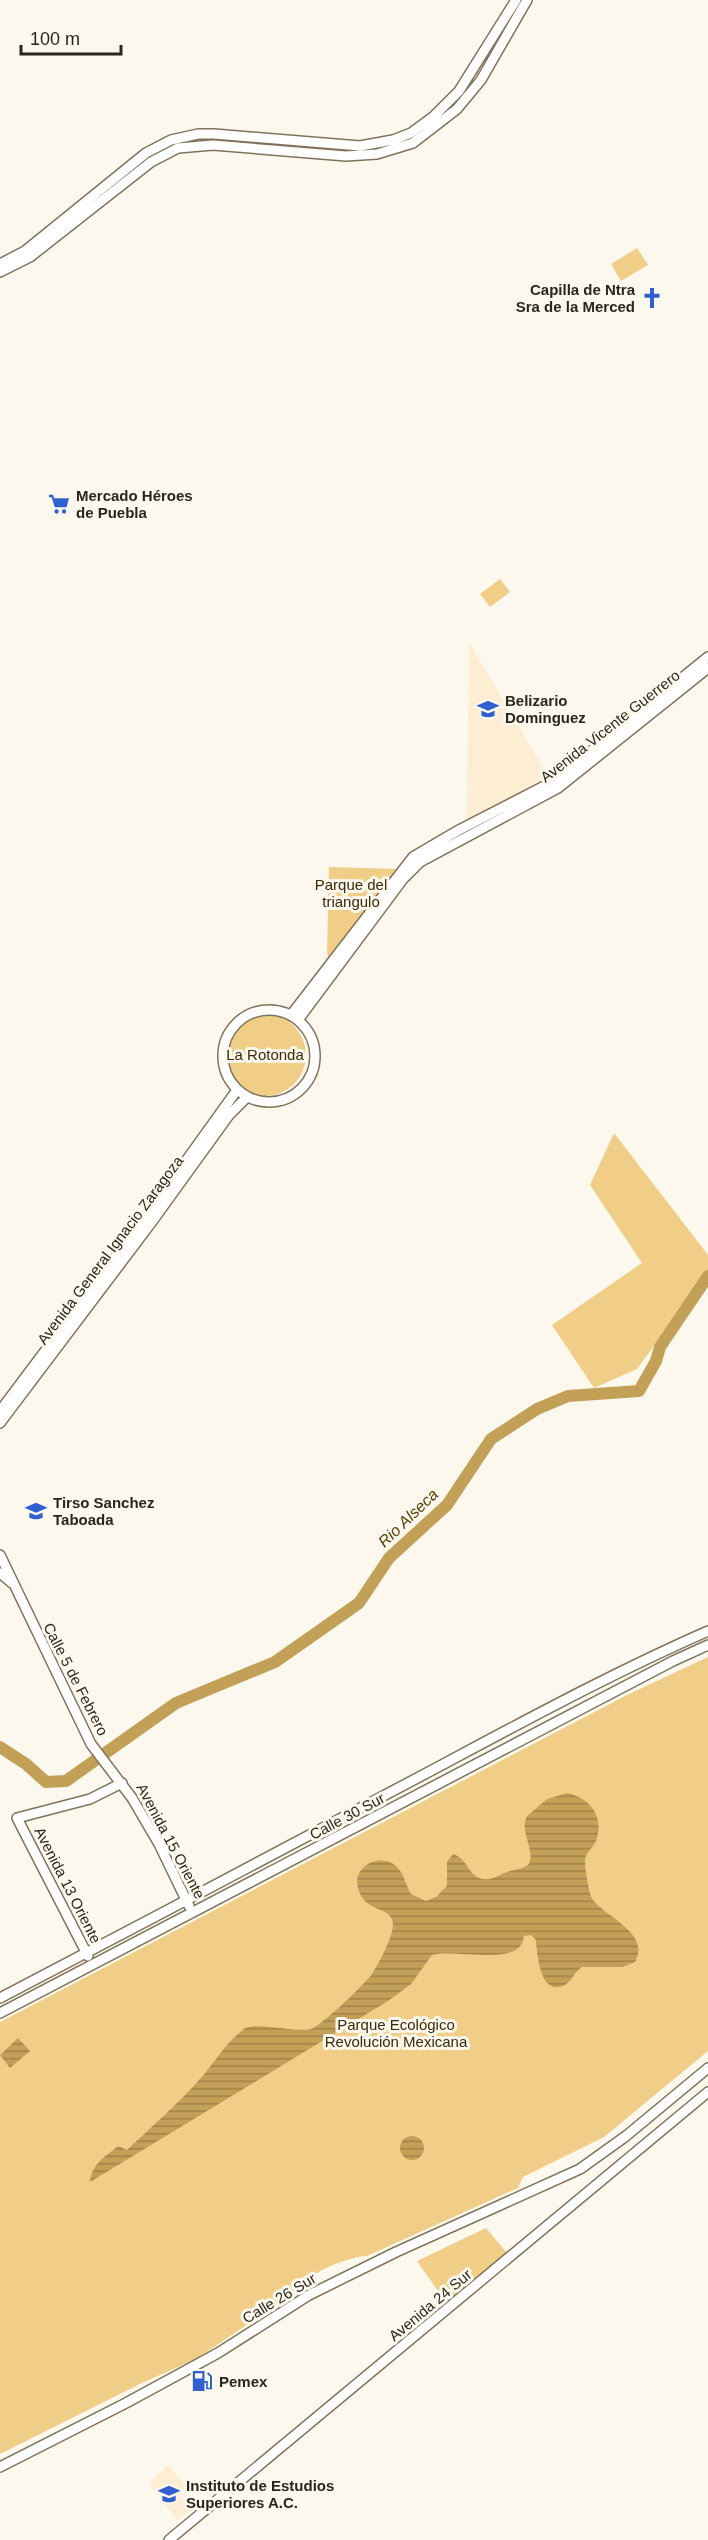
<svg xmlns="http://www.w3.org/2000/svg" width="708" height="2540" font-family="Arial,sans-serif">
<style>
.built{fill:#fdeed3}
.green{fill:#f1ce87}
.water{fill:url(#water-rules)}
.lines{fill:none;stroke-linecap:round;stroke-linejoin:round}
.river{stroke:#c3a057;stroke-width:12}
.major-casing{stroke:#80735b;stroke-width:12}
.major{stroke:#fff;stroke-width:9}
.labels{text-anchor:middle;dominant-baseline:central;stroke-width:6;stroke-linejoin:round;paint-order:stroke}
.poi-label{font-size:15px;font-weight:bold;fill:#2b261c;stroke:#fdf8ed;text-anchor:start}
.street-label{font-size:15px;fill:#2b261c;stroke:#fdf8ed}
.park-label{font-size:15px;fill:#392a09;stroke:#fdf8ed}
.water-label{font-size:16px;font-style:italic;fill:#584002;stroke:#fdf8ed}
</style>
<defs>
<pattern id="water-rules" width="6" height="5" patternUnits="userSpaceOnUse" patternTransform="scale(1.5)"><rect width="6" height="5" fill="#c3a057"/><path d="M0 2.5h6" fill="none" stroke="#9f8247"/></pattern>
</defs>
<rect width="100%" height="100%" fill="#fdf8ed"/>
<path class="built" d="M 469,642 L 548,776 L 467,822 Z
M 168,2465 L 188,2488 L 179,2495 L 191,2509 L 178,2521 L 149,2483 Z"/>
<path class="green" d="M 637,248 L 648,265 L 621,281 L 611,264 Z
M 500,579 L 510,592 L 490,607 L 480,594 Z
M 329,867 L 398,869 L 329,962 L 327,952 Z
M224 1055a41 41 0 1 1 82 0a41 41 0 1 1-82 0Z
M 614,1133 L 708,1255 L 708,1272 L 637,1369 L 594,1388 L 552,1325 L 642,1263 L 590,1185 Z
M 708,1657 L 708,2051 L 604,2137 L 523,2177 L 518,2188 L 367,2256 C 351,2256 308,2272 302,2288 L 196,2359 L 144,2382 L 0,2454 L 0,2022 L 629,1694 Z
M 486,2228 L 507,2253 L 447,2304 L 417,2261 Z"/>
<path class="water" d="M 567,1793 C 590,1798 605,1817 596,1841 C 593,1848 585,1853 585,1861 C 585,1868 588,1886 590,1894 C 595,1914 653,1930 635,1962 L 623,1967 L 582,1967 C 574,1972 572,1981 565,1985 C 540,1998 537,1954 536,1940 L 531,1935 L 524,1936 C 523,1939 523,1943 521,1945 C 509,1964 453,1949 432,1955 L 411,1984 L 388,2001 L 90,2182 C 93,2162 103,2159 118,2146 L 127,2150 C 151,2127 177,2105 199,2080 C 214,2064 226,2042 244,2029 C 255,2021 294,2033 311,2029 C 320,2027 366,1983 372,1974 C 379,1963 393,1937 393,1924 C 392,1905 364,1914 358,1888 C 352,1866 380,1852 396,1866 C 404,1873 406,1886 411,1894 L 426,1901 L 436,1897 L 447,1886 L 447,1862 L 453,1854 C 470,1859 468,1882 489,1879 C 496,1878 501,1874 507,1872 C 515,1869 522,1870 529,1864 C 535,1847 519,1833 527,1816 L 547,1799 Z
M 18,2038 L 30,2051 L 10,2068 L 0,2055 Z
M400 2148a12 12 0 1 1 24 0a12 12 0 1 1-24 0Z"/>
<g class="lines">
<path class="river" d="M 0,1747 L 26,1764 L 46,1782 L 66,1781 L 176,1703 L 275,1662 L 359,1603 L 389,1558 L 447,1505 L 491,1439 L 537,1409 L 568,1396 L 639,1391 L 656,1361 L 660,1347 L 708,1276"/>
<defs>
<path id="major" d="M 0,264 L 25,251 L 146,153 L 171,140 L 198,134 L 214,134 L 360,146 L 393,140 L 411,133 L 434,116 L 459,91 L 516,0
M 0,272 L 30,257 L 151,162 L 178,148 L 213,145 L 346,156 L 377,154 L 413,143 L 457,109 L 481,80 L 527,0
M223 1056a46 46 0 1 1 92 0a46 46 0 1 1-92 0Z
M 291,1015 L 413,857 L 459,830 L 554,781 L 708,657
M 298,1020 L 403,879 L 420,862 L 558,788 L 708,668
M 0,1411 L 145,1218 L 237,1090
M 0,1423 L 151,1223 L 229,1115 L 247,1097
M 0,1555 L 91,1744 L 132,1798 L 159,1844 L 189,1906
M 0,1573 L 12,1583
M 88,1956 L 17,1818 L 90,1799 L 122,1783
M 0,1998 C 141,1925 280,1850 421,1776 C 515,1726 610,1674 708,1631
M 0,2013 L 673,1661 L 708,1645
M 0,2467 L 126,2403 L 218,2353 L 309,2295 L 396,2252 L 580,2169 L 626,2136 L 708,2068
M 169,2540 L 708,2092"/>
</defs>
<use href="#major" class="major-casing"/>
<use href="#major" class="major"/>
</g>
<defs>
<symbol id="church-bare" viewBox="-9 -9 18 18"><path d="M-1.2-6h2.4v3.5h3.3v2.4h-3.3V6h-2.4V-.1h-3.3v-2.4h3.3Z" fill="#3060cf" stroke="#fdf8ed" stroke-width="2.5" paint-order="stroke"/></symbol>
<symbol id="supermarket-bare" viewBox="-9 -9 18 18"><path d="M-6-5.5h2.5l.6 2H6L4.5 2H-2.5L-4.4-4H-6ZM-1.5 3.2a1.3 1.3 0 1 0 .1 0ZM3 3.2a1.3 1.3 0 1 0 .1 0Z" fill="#3060cf" stroke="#fdf8ed" stroke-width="2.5" paint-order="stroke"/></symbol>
<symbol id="school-bare" viewBox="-9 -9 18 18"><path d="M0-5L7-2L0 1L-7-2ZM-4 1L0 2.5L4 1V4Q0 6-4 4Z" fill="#3060cf" stroke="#fdf8ed" stroke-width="2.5" paint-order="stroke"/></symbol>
<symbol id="fuel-bare" viewBox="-9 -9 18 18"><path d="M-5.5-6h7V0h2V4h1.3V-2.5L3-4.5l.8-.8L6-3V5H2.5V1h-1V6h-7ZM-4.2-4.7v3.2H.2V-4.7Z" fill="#3060cf" stroke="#fdf8ed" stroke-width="2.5" paint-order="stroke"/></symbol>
<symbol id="university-bare" viewBox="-9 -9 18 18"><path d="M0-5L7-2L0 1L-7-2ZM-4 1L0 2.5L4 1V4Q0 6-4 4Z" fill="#3060cf" stroke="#fdf8ed" stroke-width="2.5" paint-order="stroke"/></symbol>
</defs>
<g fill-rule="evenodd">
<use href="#church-bare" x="637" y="283" width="30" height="30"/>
<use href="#supermarket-bare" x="44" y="489" width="30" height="30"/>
<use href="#school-bare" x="473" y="694" width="30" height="30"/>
<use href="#school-bare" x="21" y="1496" width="30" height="30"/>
<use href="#fuel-bare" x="187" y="2366" width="30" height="30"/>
<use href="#university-bare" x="154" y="2479" width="30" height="30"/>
</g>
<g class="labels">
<g class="poi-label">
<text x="635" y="289" text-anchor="end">Capilla de Ntra<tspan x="635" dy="17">Sra de la Merced</tspan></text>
<text x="76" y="495">Mercado Héroes<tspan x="76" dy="17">de Puebla</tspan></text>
<text x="505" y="700">Belizario<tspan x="505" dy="17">Dominguez</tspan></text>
<text x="53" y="1502">Tirso Sanchez<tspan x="53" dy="17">Taboada</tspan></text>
<text x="219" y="2381">Pemex</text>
<text x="186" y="2485">Instituto de Estudios<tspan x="186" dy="17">Superiores A.C.</tspan></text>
</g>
<g class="street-label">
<text transform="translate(610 726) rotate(-38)">Avenida Vicente Guerrero</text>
<text transform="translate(110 1250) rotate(-53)">Avenida General Ignacio Zaragoza</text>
<text transform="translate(76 1679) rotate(63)">Calle 5 de Febrero</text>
<text transform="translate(347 1816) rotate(-28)">Calle 30 Sur</text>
<text transform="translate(171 1841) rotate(62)">Avenida 15 Oriente</text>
<text transform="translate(68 1885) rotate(63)">Avenida 13 Oriente</text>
<text transform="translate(279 2298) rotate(-31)">Calle 26 Sur</text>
<text transform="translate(430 2305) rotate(-40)">Avenida 24 Sur</text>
</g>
<g class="park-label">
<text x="351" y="884">Parque del<tspan x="351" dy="17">triangulo</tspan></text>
<text x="265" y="1054">La Rotonda</text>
<text x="396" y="2024">Parque Ecológico<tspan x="396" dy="17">Revolución Mexicana</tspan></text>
</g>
<g class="water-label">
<text transform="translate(408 1518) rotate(-44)">Rio Alseca</text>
</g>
</g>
<path d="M21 45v9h100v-9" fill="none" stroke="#2b261c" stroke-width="3"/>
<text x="30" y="45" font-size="18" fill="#2b261c" stroke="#fdf8ed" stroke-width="4.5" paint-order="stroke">100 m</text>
</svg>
